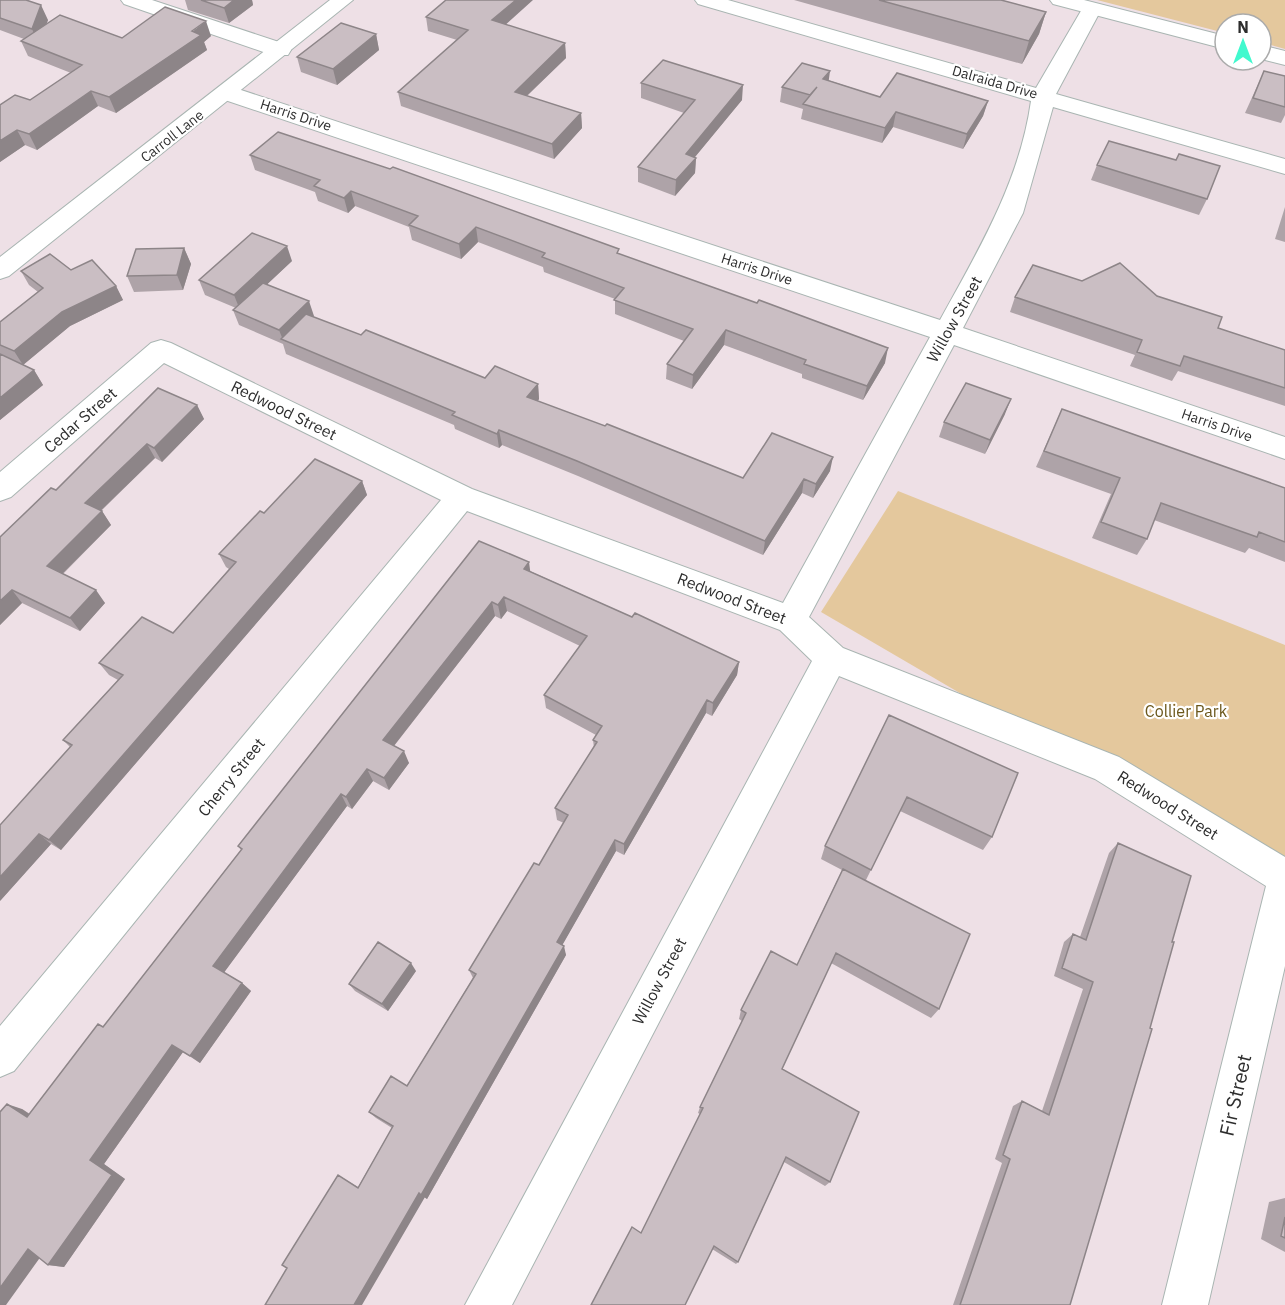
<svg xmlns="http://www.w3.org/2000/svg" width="1285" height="1305" font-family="'IBM Plex Sans',sans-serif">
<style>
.green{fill:#e4c89d}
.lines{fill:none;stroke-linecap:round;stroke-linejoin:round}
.minor-casing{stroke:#a9b5b2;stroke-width:2}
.tertiary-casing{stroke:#a9b5b2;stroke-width:2}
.minor{fill:#fff;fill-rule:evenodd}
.tertiary{fill:#fff;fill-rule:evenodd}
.wall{fill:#aea3a8}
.shaded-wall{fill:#8d8588}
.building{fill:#cabec3;stroke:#8d8588;stroke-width:1.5}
.labels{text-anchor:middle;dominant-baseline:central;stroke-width:4.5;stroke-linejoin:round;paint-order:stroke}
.far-street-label{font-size:14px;fill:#2d2d2d;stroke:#fff}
.street-label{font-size:16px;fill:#2d2d2d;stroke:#fff}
.park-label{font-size:16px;fill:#6b571b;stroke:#fff}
.near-street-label{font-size:20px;fill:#2d2d2d;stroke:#fff}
</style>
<rect width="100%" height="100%" fill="#eee0e6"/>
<path class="green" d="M 1097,0 L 1285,0 L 1285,49 L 1261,42 L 1261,24 L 1225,24 L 1225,33 Z
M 898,491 L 1285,645 L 1285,883 L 821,612 Z"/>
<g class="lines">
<defs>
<path id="minor" d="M 121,0 L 152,0 L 288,45 L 291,50 L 288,55 L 272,55 L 124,4 Z
M 695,0 L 728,0 L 1036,88 L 1085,4 L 1099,4 L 1102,8 L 1056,94 L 1285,159 L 1285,174 L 1053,107 L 1023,213 L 963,328 L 1285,437 L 1285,459 L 954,345 L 809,617 L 843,648 L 1119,757 L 1285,857 L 1285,966 L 1208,1305 L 1162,1305 L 1266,886 L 1095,779 L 839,676 L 512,1305 L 465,1305 L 812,661 L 780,630 L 467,511 L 14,1071 L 0,1077 L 0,1026 L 441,500 L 164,363 L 11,497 L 0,501 L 0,472 L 151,343 L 161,340 L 171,343 L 472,489 L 783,603 L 930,337 L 219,98 L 216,93 L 219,88 L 235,88 L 940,320 C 978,251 1020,181 1031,101 L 698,4 Z"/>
<path id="tertiary" d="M 330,0 L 353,0 L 9,276 L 0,279 L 0,257 Z
M 1050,0 L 1084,0 L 1225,36 L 1225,49 L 1053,4 Z
M 1261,45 L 1285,51 L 1285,65 L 1261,59 Z"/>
</defs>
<use href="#minor" class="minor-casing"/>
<use href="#tertiary" class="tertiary-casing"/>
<use href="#minor" class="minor"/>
<use href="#tertiary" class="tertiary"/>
</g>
<path class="wall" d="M 0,0 L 48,20 L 46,24 L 122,38 L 211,36 L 204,42 L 207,50 L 116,113 L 98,106 L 37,150 L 25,145 L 0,162 L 0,105 L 30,100 L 71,73 L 28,56 L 21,41 L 24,39 L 0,30 Z
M 185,0 L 252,0 L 253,5 L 229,23 L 188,10 Z
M 794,0 L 1001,0 L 1046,12 L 1039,34 L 1022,64 Z
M 426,17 L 506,25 L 565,43 L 566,58 L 527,96 L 581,113 L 582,128 L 554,159 L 401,106 L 398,92 L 457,40 L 428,31 Z
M 376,34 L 379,50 L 337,85 L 301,72 L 297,57 Z
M 1264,71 L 1285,76 L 1285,115 L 1281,123 L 1245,113 Z
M 828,80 L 880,97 L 988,101 L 983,116 L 963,149 L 893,127 L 882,143 L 801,119 L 803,109 L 780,102 L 782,87 Z
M 641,83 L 742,100 L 695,157 L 696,158 L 695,173 L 675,196 L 638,182 L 638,167 L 684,113 L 641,98 Z
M 250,155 L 620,254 L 885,363 L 863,400 L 802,378 L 802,374 L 724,345 L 692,389 L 666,379 L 667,364 L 684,341 L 615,314 L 615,299 L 544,272 L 543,267 L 478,242 L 461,259 L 412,240 L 409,227 L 355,206 L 348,213 L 318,201 L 315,192 L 255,170 Z
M 1097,165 L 1207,199 L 1199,215 L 1091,180 Z
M 1285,207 L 1285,242 L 1275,239 Z
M 184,248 L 191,264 L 183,290 L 134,292 L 127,276 Z
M 292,261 L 267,284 L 313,317 L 361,335 L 485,378 L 538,384 L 539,399 L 538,401 L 743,478 L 830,471 L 813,498 L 802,493 L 763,555 L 578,476 L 502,445 L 499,448 L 455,429 L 454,425 L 286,354 L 283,344 L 239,325 L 233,310 L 236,308 L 205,295 L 199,280 Z
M 71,270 L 116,286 L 123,300 L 70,326 L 23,365 L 34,370 L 43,385 L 0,420 L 0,322 L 38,292 L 29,285 L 21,271 Z
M 1082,281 L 1157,296 L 1218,328 L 1285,350 L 1285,406 L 1178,371 L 1172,381 L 1130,366 L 1135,355 L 1010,312 L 1015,297 Z
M 197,405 L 204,419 L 162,462 L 155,458 L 101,511 L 102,511 L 111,525 L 63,574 L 105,603 L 80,631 L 22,603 L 0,625 L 0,537 L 56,490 Z
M 1062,409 L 1285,488 L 1285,562 L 1249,548 L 1245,553 L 1154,520 L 1147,539 L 1137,555 L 1092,538 L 1111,494 L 1036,467 Z
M 1005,414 L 985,454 L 939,437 L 944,422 Z
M 362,481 L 367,495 L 61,850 L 51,844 L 0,901 L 70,747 L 63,740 L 118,680 L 109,675 L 99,663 L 173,633 L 229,569 L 226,567 L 219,554 L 264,513 Z
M 479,541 L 530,571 L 632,617 L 739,662 L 737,675 L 712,716 L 706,713 L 624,855 L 616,851 L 562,945 L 566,955 L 427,1199 L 425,1197 L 287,1268 L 338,1175 L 358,1187 L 392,1128 L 376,1118 L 369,1112 L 407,1086 L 473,978 L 469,970 L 539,865 L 564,823 L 557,820 L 555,808 L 594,748 L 593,740 L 596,735 L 546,708 L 544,695 L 580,646 L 507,611 L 501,619 L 495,616 L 394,746 L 409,763 L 389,790 L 373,781 L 352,809 L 347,806 L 224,972 L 242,983 L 251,991 L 200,1063 L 183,1052 L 104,1164 L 125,1179 L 64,1267 L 48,1265 L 22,1109 L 30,1114 L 103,1027 L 241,850 L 238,846 Z
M 889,715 L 992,837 L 983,850 L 900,811 L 866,880 L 939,1009 L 931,1018 L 831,963 L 782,1069 L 830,1182 L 825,1186 L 784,1162 L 738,1262 L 736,1264 L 712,1249 L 700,1114 L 698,1113 L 700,1107 L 742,1021 L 739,1019 L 741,1010 L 797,965 L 842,870 L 821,859 L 825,846 Z
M 1118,843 L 1172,942 L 1070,1305 L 953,1305 L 1002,1163 L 995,1159 L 1013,1106 L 1022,1101 L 1042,1111 L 1083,989 L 1054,976 L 1064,942 L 1073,934 L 1080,937 L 1109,853 Z
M 416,971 L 388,1011 L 355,991 L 349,984 Z
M 1285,1198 L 1285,1252 L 1261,1239 L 1269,1202 Z"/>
<path class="shaded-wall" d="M 234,0 L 252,0 L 253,5 L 229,23 L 224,8 Z
M 516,0 L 533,0 L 494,35 L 492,20 Z
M 41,5 L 48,20 L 39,44 L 32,29 Z
M 1046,12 L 1039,34 L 1022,64 L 1029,41 Z
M 206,21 L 211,36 L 204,42 L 207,50 L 116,113 L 109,97 Z
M 376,34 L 379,50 L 337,85 L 333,69 Z
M 565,43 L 566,58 L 516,106 L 515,92 Z
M 830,71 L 828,86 L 823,79 Z
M 743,85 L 742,100 L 685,169 L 686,154 Z
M 91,91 L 98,106 L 37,150 L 29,134 Z
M 988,101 L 983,116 L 963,149 L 967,134 Z
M 896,112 L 893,127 L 882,143 L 885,128 Z
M 581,113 L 582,128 L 554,159 L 552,144 Z
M 17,130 L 25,145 L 0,162 L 0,141 Z
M 696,158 L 695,173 L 675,196 L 676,180 Z
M 351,191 L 355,206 L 348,213 L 344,198 Z
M 476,227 L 478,242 L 461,259 L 459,244 Z
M 287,246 L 292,261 L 240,310 L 234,295 Z
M 184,248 L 191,264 L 183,290 L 177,275 Z
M 116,286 L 123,300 L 70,326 L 23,365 L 14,351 L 62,312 Z
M 309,301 L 314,316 L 287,342 L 283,340 L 279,330 Z
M 726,330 L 724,345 L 692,389 L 693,375 Z
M 888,348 L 885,363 L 863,400 L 867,386 Z
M 34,370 L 43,385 L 0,420 L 0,398 Z
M 538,384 L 539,399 L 529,411 L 527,397 Z
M 1011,399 L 1005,414 L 985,454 L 990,440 Z
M 197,405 L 204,419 L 162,462 L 154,448 Z
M 499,430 L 502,445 L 499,448 L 497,434 Z
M 147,444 L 155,458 L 94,517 L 85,503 Z
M 833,457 L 830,471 L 813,498 L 816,484 Z
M 804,479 L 802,493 L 763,555 L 765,541 Z
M 362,481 L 367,495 L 61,850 L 49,840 Z
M 102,511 L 111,525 L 57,579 L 47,566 Z
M 529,562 L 531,577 L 524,569 Z
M 12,590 L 22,603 L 0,625 L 0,601 Z
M 96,590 L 105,603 L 80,631 L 70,618 Z
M 504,597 L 507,611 L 501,619 L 498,605 Z
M 492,602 L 495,616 L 389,752 L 383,740 Z
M 739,662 L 737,675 L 712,716 L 713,703 Z
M 707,700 L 706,713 L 624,855 L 624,844 Z
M 404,751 L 409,763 L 389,790 L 384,778 Z
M 367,769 L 373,781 L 352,809 L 346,797 Z
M 341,794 L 347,806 L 223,974 L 213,966 Z
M 39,834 L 51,844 L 0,901 L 0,877 Z
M 615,840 L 616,851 L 559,951 L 557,942 Z
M 564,946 L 566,955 L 427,1199 L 421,1195 Z
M 411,963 L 416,971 L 388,1011 L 382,1004 Z
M 242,983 L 251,991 L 200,1063 L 190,1056 Z
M 172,1045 L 183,1052 L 104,1164 L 125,1179 L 64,1267 L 48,1265 L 90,1160 Z
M 7,1104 L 22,1109 L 42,1123 L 27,1117 Z
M 419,1193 L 425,1197 L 362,1305 L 354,1305 Z
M 28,1249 L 44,1252 L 6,1305 L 0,1305 L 0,1288 Z"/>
<path class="building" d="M 0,0 L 26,0 L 41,5 L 32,29 L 0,18 Z
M 201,0 L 234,0 L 224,8 Z
M 446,0 L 516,0 L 492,20 L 565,43 L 515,92 L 581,113 L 552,144 L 398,92 L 468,30 L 426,17 Z
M 879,0 L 1001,0 L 1046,12 L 1029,41 Z
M 165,7 L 206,21 L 192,31 L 201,35 L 109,97 L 91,91 L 29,134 L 17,130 L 0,141 L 0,105 L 15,95 L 30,100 L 82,65 L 21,41 L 60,15 L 122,38 Z
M 341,23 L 376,34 L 333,69 L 297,57 Z
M 663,60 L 743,85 L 686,154 L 696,158 L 676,180 L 638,167 L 695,100 L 641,83 Z
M 802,63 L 830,71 L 823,79 L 880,97 L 897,73 L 988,101 L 967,134 L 896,112 L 885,128 L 803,104 L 817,87 L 810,95 L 782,87 Z
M 1264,71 L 1285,76 L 1285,107 L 1253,98 Z
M 278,132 L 390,169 L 393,167 L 619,249 L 617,253 L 757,303 L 759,300 L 888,348 L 867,386 L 804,364 L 806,360 L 726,330 L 693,375 L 667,364 L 693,329 L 614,300 L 624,288 L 542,257 L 545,253 L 476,227 L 459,244 L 409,225 L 418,216 L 351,191 L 344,198 L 314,186 L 320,180 L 250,155 Z
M 1109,141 L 1176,160 L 1179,154 L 1220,166 L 1207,199 L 1097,165 Z
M 252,233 L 287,246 L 234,295 L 199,280 Z
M 184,248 L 177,275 L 127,276 L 136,249 Z
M 50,254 L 71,270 L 92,260 L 116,286 L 62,312 L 14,351 L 0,345 L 0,322 L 43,288 L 21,271 Z
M 1120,263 L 1157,296 L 1222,317 L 1218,328 L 1285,350 L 1285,388 L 1184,356 L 1180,366 L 1137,352 L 1142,340 L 1015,297 L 1033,265 L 1082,281 Z
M 263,283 L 309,301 L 279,330 L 233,310 Z
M 306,314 L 361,335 L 366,330 L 485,378 L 495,366 L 538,384 L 527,397 L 605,426 L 607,424 L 743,478 L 772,433 L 833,457 L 816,484 L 804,479 L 765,541 L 577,461 L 499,430 L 497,434 L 452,415 L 455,412 L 281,339 Z
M 0,354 L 34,370 L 0,398 Z
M 966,383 L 1011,399 L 990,440 L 944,422 Z
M 158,388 L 197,405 L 154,448 L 147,444 L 85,503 L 102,511 L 47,566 L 96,590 L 70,618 L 12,590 L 0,601 L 0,537 L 51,488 L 56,490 Z
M 1062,409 L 1285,488 L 1285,542 L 1259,532 L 1257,537 L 1161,503 L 1147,539 L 1101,522 L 1120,478 L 1044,451 Z
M 315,459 L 362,481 L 49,840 L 39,834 L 0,877 L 0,825 L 72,745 L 63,740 L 123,675 L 99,663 L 142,617 L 173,633 L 236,562 L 219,554 L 260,511 L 264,513 Z
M 479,541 L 529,562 L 524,569 L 632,617 L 635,613 L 739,662 L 713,703 L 707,700 L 624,844 L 615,840 L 557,942 L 564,946 L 421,1195 L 419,1193 L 354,1305 L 265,1305 L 287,1268 L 282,1265 L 338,1175 L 358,1188 L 393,1126 L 369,1112 L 391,1076 L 407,1086 L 476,974 L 469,970 L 534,863 L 539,865 L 568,815 L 555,808 L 597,742 L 593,740 L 602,726 L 544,695 L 587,636 L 504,597 L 498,605 L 492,602 L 383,740 L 404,751 L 384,778 L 367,769 L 346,797 L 341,794 L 213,966 L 242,983 L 190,1056 L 172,1045 L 90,1160 L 112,1175 L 48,1265 L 28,1249 L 0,1288 L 0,1112 L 7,1104 L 27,1117 L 98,1024 L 103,1027 L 242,849 L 238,846 Z
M 889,715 L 1018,773 L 992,837 L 907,797 L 871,870 L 825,846 Z
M 1118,843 L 1191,876 L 1172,942 L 1174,942 L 1150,1028 L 1152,1029 L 1070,1305 L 960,1305 L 1010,1159 L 1003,1155 L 1022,1101 L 1049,1115 L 1093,982 L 1062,968 L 1073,934 L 1086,940 Z
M 843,869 L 970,934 L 939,1009 L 836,953 L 782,1069 L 859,1112 L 830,1182 L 786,1157 L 738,1262 L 714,1246 L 685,1305 L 591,1305 L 632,1227 L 641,1233 L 703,1108 L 700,1107 L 746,1013 L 741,1010 L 771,951 L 797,965 Z
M 378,942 L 411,963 L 382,1004 L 349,984 Z
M 1285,1217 L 1285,1238 L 1281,1236 Z"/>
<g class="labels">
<g class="far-street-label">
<text transform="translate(995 82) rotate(16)">Dalraida Drive</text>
<text transform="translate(296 115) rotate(18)">Harris Drive</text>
<text transform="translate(172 136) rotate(-38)">Carroll Lane</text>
<text transform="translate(757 269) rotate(18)">Harris Drive</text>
<text transform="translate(1217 425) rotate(19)">Harris Drive</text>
</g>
<g class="street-label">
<text transform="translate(954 319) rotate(-61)">Willow Street</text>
<text transform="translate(284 410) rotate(26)">Redwood Street</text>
<text transform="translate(80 420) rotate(-41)">Cedar Street</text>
<text transform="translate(732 598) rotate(21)">Redwood Street</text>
<text transform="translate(231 777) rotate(-51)">Cherry Street</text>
<text transform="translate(1168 805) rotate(32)">Redwood Street</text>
<text transform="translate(659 981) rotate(-62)">Willow Street</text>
</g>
<g class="park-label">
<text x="1186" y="711">Collier Park</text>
</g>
<g class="near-street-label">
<text transform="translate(1235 1095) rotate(-77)">Fir Street</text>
</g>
</g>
<g transform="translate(1243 42)"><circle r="28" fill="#ffffff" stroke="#ababab" stroke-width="1.5"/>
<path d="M0-4.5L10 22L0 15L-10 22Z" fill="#41f9ce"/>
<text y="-9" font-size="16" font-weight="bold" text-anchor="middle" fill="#2d2d2d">N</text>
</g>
</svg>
